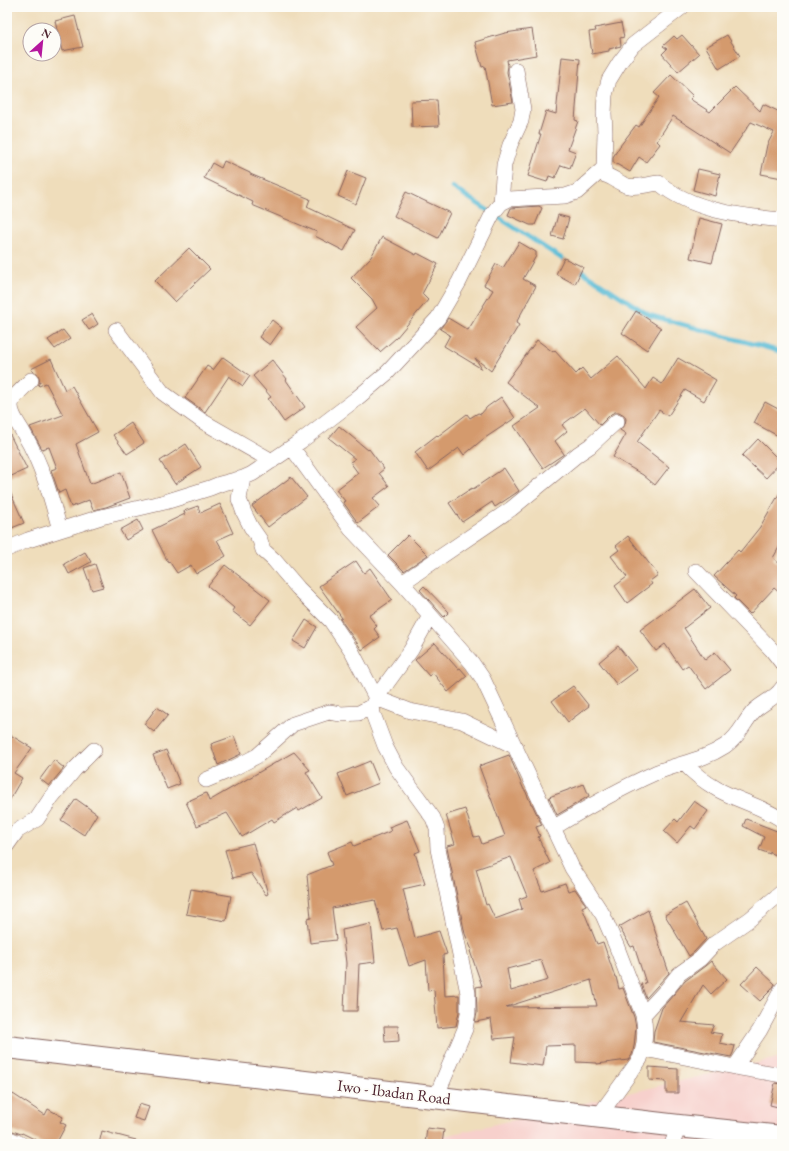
<svg xmlns="http://www.w3.org/2000/svg" width="789" height="1151" font-family="'EB Garamond',serif">
<style>
.built{fill:#f7d0cc}
.lines{fill:none;stroke-linecap:round;stroke-linejoin:round}
.stream{stroke:#56bad4;stroke-width:4.5}
.building{fill:#d49a6d;fill-rule:evenodd}
.minor-casing{stroke:#84625d;stroke-width:16}
.primary-casing{stroke:#84625d;stroke-width:24}
.minor{stroke:#fff;stroke-width:15}
.primary{stroke:#fff;stroke-width:22}
.labels{text-anchor:middle;dominant-baseline:central;stroke-width:3.5;stroke-linejoin:round;paint-order:stroke}
.street-label{font-size:16px;fill:#4a1f2b;stroke:#fdfcf7}
</style>
<rect width="100%" height="100%" fill="#fdfcf7"/>
<filter id="ink" filterUnits="userSpaceOnUse"><feTurbulence type="fractalNoise" baseFrequency=".025" numOctaves="2"/><feDisplacementMap in="SourceGraphic" scale="8" xChannelSelector="R" yChannelSelector="G"/><feConvolveMatrix kernelMatrix="1 2 1 2 8 2 1 2 1" color-interpolation-filters="sRGB"/></filter>
<filter id="wash" filterUnits="userSpaceOnUse"><feTurbulence type="fractalNoise" baseFrequency=".012" numOctaves="4" result="noise"/><feDisplacementMap in="SourceGraphic" scale="16" xChannelSelector="R" yChannelSelector="G"/><feGaussianBlur stdDeviation="0.9" result="paint"/><feColorMatrix in="noise" values="0 0 0 0 0 0 0 0 0 0 0 0 0 0 0 0 0 1.4 0 .05"/><feComposite in="paint" operator="in"/></filter>
<g filter="url(#wash)">
<rect width="100%" height="100%" fill="#efddbb"/>
<path class="built" d="M 782,1057 L 782,1144 L 410,1144 Z"/>
<g class="lines">
<path class="stream" d="M 452,187 L 567,262
M 577,268 L 649,315 L 782,352"/>
</g>
<g id="blocks">
<path class="building" d="M 75,16 L 83,47 L 62,51 L 55,21 Z
M 621,23 L 624,37 L 620,38 L 621,46 L 609,49 L 609,51 L 592,54 L 589,32 L 596,31 L 595,28 Z
M 532,29 L 536,55 L 507,60 L 508,66 L 507,72 L 513,102 L 492,105 L 485,66 L 482,67 L 475,42 L 505,33 Z
M 682,35 L 699,54 L 678,72 L 662,54 L 667,49 L 663,46 L 674,36 L 677,39 Z
M 727,35 L 740,56 L 719,69 L 706,47 Z
M 562,57 L 580,59 L 575,120 L 578,121 L 568,149 L 576,152 L 570,168 L 561,165 L 555,178 L 549,176 L 547,182 L 528,176 L 541,134 L 539,134 L 546,111 L 556,114 Z
M 671,75 L 693,96 L 690,99 L 710,112 L 735,87 L 760,111 L 763,104 L 782,113 L 782,178 L 761,174 L 767,145 L 774,132 L 751,122 L 730,153 L 673,116 L 657,141 L 660,144 L 646,162 L 639,157 L 630,172 L 613,162 L 613,157 L 620,146 L 636,125 L 639,127 L 659,97 L 654,93 Z
M 437,100 L 439,126 L 412,127 L 411,101 Z
M 224,161 L 250,173 L 250,174 L 310,199 L 307,207 L 355,230 L 344,251 L 315,236 L 317,232 L 252,205 L 253,202 L 204,178 L 212,163 L 221,168 Z
M 698,169 L 720,174 L 715,196 L 693,190 Z
M 348,171 L 366,178 L 356,204 L 338,196 Z
M 406,192 L 450,213 L 438,238 L 394,216 Z
M 539,206 L 542,208 L 535,225 L 530,225 L 508,215 L 511,208 Z
M 558,215 L 569,218 L 563,239 L 552,236 Z
M 699,218 L 722,224 L 712,263 L 690,258 Z
M 382,237 L 416,255 L 417,253 L 438,264 L 422,294 L 428,300 L 396,338 L 380,352 L 356,327 L 377,308 L 372,299 L 351,278 L 371,257 Z
M 519,242 L 536,252 L 536,256 L 523,279 L 536,286 L 516,323 L 519,325 L 491,371 L 475,358 L 482,369 L 444,346 L 450,335 L 440,329 L 448,318 L 468,330 L 493,290 L 484,285 L 496,264 L 503,268 Z
M 189,248 L 210,269 L 175,302 L 155,281 Z
M 564,258 L 583,267 L 575,284 L 556,274 Z
M 636,311 L 661,328 L 647,350 L 622,333 Z
M 92,314 L 98,324 L 89,330 L 82,320 Z
M 272,320 L 282,328 L 270,345 L 259,337 Z
M 63,330 L 70,339 L 55,349 L 48,340 Z
M 537,340 L 553,352 L 554,350 L 576,374 L 582,368 L 591,379 L 618,356 L 646,389 L 653,378 L 662,384 L 678,358 L 716,380 L 704,401 L 685,390 L 668,416 L 659,410 L 637,442 L 669,467 L 655,485 L 643,475 L 613,457 L 626,434 L 620,430 L 625,424 L 626,419 L 624,415 L 619,412 L 615,412 L 611,414 L 600,425 L 585,408 L 562,425 L 567,431 L 555,441 L 564,454 L 543,468 L 514,426 L 540,408 L 506,382 Z
M 223,357 L 250,376 L 243,386 L 229,376 L 205,412 L 185,398 L 207,366 L 213,370 Z
M 51,359 L 65,390 L 72,386 L 98,432 L 76,444 L 90,484 L 121,472 L 130,498 L 106,507 L 93,510 L 89,500 L 71,507 L 65,490 L 59,493 L 51,470 L 57,468 L 49,447 L 42,449 L 30,427 L 63,415 L 46,383 L 39,386 L 38,385 L 40,382 L 39,377 L 37,373 L 32,371 L 31,369 Z
M 272,360 L 287,379 L 286,380 L 305,407 L 284,422 L 268,399 L 271,397 L 253,376 Z
M 501,397 L 515,418 L 482,440 L 464,455 L 459,448 L 428,471 L 415,452 L 437,435 L 438,436 L 467,414 L 470,418 L 478,413 L 481,414 L 487,407 Z
M 765,402 L 782,411 L 782,438 L 754,423 Z
M 131,423 L 144,443 L 127,454 L 113,435 Z
M 339,426 L 368,450 L 369,449 L 384,469 L 379,473 L 389,486 L 373,498 L 380,506 L 358,523 L 343,502 L 345,501 L 336,490 L 358,473 L 350,462 L 355,459 L 329,438 Z
M 7,429 L 27,469 L 7,478 Z
M 758,439 L 781,462 L 766,478 L 742,456 Z
M 186,444 L 201,467 L 175,484 L 160,461 Z
M 504,468 L 519,491 L 495,507 L 492,502 L 462,522 L 449,503 L 472,488 L 473,489 Z
M 291,477 L 307,497 L 268,527 L 252,506 Z
M 7,485 L 24,523 L 7,530 Z
M 782,489 L 782,542 L 773,558 L 782,566 L 782,595 L 774,588 L 750,614 L 734,598 L 736,596 L 714,576 L 738,550 L 740,552 L 760,527 Z
M 220,504 L 233,533 L 217,540 L 226,556 L 196,574 L 191,565 L 177,573 L 169,561 L 168,562 L 152,530 L 185,514 L 184,511 L 198,506 L 200,513 Z
M 138,520 L 143,530 L 126,540 L 120,530 Z
M 408,535 L 428,555 L 404,571 L 388,555 Z
M 628,536 L 658,575 L 650,581 L 652,584 L 627,603 L 615,586 L 627,577 L 611,556 L 619,550 L 616,546 Z
M 85,552 L 91,562 L 69,574 L 64,564 Z
M 356,561 L 364,573 L 370,568 L 392,600 L 369,616 L 377,626 L 374,629 L 380,637 L 362,650 L 340,619 L 342,618 L 319,586 Z
M 95,564 L 103,587 L 92,590 L 84,568 Z
M 225,565 L 270,600 L 250,625 L 232,611 L 234,608 L 208,586 Z
M 424,586 L 449,612 L 444,617 L 420,590 Z
M 695,589 L 710,608 L 684,628 L 705,660 L 715,652 L 730,670 L 706,689 L 688,665 L 682,669 L 665,644 L 656,651 L 640,630 Z
M 306,620 L 317,627 L 305,648 L 293,641 Z
M 435,643 L 458,669 L 460,668 L 467,676 L 448,692 L 433,673 L 429,676 L 415,660 Z
M 618,646 L 637,670 L 617,685 L 599,662 Z
M 573,686 L 589,706 L 568,722 L 552,701 Z
M 157,707 L 168,715 L 154,732 L 144,724 Z
M 7,733 L 32,748 L 14,773 L 22,778 L 7,804 Z
M 234,736 L 241,754 L 218,765 L 211,744 Z
M 166,750 L 180,784 L 167,789 L 153,755 Z
M 294,752 L 310,770 L 306,772 L 322,798 L 299,811 L 297,808 L 274,822 L 272,819 L 242,837 L 227,813 L 197,826 L 186,802 L 206,793 L 209,801 Z
M 509,755 L 524,790 L 525,790 L 531,804 L 532,804 L 542,825 L 536,827 L 540,836 L 538,837 L 550,863 L 534,871 L 542,891 L 565,883 L 568,891 L 575,889 L 586,905 L 582,907 L 597,944 L 603,942 L 615,977 L 616,977 L 619,989 L 623,988 L 634,1017 L 636,1027 L 634,1046 L 632,1055 L 628,1060 L 597,1064 L 597,1063 L 576,1062 L 576,1045 L 546,1046 L 543,1066 L 511,1062 L 515,1037 L 494,1039 L 491,1019 L 475,1022 L 477,1013 L 476,987 L 482,986 L 470,951 L 472,950 L 465,934 L 447,848 L 447,846 L 455,844 L 446,815 L 465,809 L 474,837 L 479,836 L 482,844 L 505,836 L 479,766 ZM 511,857 L 527,896 L 519,899 L 522,909 L 495,919 L 488,904 L 486,905 L 476,869 ZM 541,960 L 548,980 L 511,991 L 507,969 ZM 591,980 L 597,1006 L 506,1007 Z
M 54,760 L 64,768 L 49,786 L 40,779 Z
M 370,761 L 379,783 L 347,796 L 338,774 Z
M 584,784 L 589,796 L 557,815 L 549,797 Z
M 76,799 L 97,814 L 84,835 L 61,820 Z
M 694,801 L 708,811 L 695,829 L 691,826 L 677,843 L 664,831 L 675,819 L 678,822 Z
M 746,819 L 782,833 L 782,859 L 770,852 L 770,854 L 759,850 L 764,837 L 743,826 Z
M 407,820 L 420,851 L 415,853 L 425,884 L 403,889 L 415,938 L 439,931 L 447,954 L 443,955 L 445,996 L 459,995 L 459,1012 L 456,1026 L 437,1028 L 434,990 L 428,991 L 426,960 L 409,966 L 397,928 L 383,931 L 375,900 L 332,908 L 336,940 L 310,943 L 307,919 L 311,918 L 307,875 L 332,865 L 327,852 L 352,842 L 354,846 L 391,831 L 389,827 Z
M 253,843 L 268,894 L 266,895 L 251,873 L 233,878 L 225,850 Z
M 191,889 L 231,896 L 226,921 L 186,914 Z
M 686,903 L 706,939 L 694,952 L 689,956 L 665,915 Z
M 648,910 L 669,973 L 646,998 L 641,984 L 646,983 L 634,946 L 631,947 L 619,927 Z
M 371,924 L 375,962 L 359,964 L 357,1011 L 344,1011 L 346,963 L 342,930 Z
M 711,961 L 727,979 L 711,994 L 703,985 L 681,1022 L 714,1025 L 710,1032 L 722,1034 L 720,1043 L 735,1046 L 733,1053 L 731,1057 L 653,1042 L 654,1031 L 662,1008 L 685,981 L 705,966 Z
M 757,967 L 775,984 L 772,989 L 760,1001 L 741,984 Z
M 384,1026 L 398,1026 L 399,1041 L 385,1042 Z
M 649,1067 L 678,1069 L 678,1093 L 666,1093 L 666,1081 L 649,1080 Z
M 775,1083 L 782,1084 L 782,1108 L 770,1105 Z
M 13,1094 L 45,1115 L 48,1109 L 63,1117 L 60,1122 L 66,1125 L 56,1144 L 44,1144 L 22,1133 L 21,1134 L 7,1129 L 7,1102 Z
M 139,1104 L 149,1107 L 144,1121 L 134,1118 Z
M 427,1128 L 444,1130 L 442,1144 L 425,1144 Z
M 102,1131 L 136,1140 L 135,1144 L 99,1144 Z"/>
</g>
</g>
<g filter="url(#ink)">
<use href="#blocks" fill-opacity="0" stroke="#84625d" stroke-width="1"/>
<g class="lines">
<defs>
<path id="minor" d="M 604,168 L 605,132 L 604,113 L 605,95 L 609,80 L 620,62 L 633,45 L 682,7
M 501,203 L 504,165 L 510,145 L 521,121 L 523,109 L 516,70
M 116,330 L 163,393 L 202,421 L 272,461
M 31,380 C 25,387 11,397 11,406 C 11,416 20,426 24,434 C 42,464 51,497 60,530
M 293,449 L 351,529 L 402,583 L 472,663 L 483,679 L 572,868 L 603,915 L 616,945 L 643,1015 C 646,1030 645,1045 640,1059 L 598,1117
M 243,478 L 239,499 L 244,513 L 251,527 L 260,540 L 263,550 L 274,560 L 298,588 L 331,621 L 352,652 L 376,698 L 410,711 L 462,721 L 516,747
M 7,549 L 28,540 L 101,517 L 165,502 L 210,488 L 220,484 L 243,478 L 252,474 L 301,441 L 356,399 L 387,373 L 413,345 L 438,318 L 459,282 L 493,213 L 501,203 L 509,199 L 565,196 L 577,192 L 604,168 L 605,175 C 613,177 620,184 628,186 C 638,188 649,184 659,183 C 692,211 741,216 782,220
M 696,571 L 772,650 L 782,663
M 402,583 L 511,509 L 578,454 L 590,446 L 617,421
M 430,616 L 411,650 L 376,698 L 372,706 L 373,714 L 385,746 L 396,767 L 433,818 L 437,829 L 438,849 L 468,993 L 468,1013 L 465,1029 L 436,1097
M 685,764 C 694,774 705,782 717,789 C 738,801 762,806 782,820
M 206,780 L 230,770 L 257,756 L 293,724 L 329,712 L 341,714 L 359,713 L 372,706
M 553,828 C 586,808 619,789 655,773 C 679,763 702,761 725,746 C 740,736 743,723 754,711 C 762,703 776,698 782,688
M 7,845 L 17,831 L 37,819 L 51,798 L 75,769 L 94,750
M 643,1015 L 668,988 L 679,974 L 700,959 L 714,944 L 750,919 L 782,892
M 644,1049 L 735,1067 L 782,1075
M 735,1067 L 760,1030 L 782,989
M 7,1138 L 21,1144
M 672,1144 L 679,1126"/>
<path id="primary" d="M 7,1047 L 679,1126 L 782,1137"/>
</defs>
<use href="#minor" class="minor-casing"/>
<use href="#primary" class="primary-casing"/>
<use href="#minor" class="minor"/>
<use href="#primary" class="primary"/>
</g>
</g>
<g class="labels">
<g class="street-label">
<text transform="translate(394 1092) rotate(7)">Iwo - Ibadan Road</text>
</g>
</g>
<rect width="789" height="1151" fill="none" stroke="#fdfcf7" stroke-width="24"/>
<g transform="translate(42 42) rotate(27)"><circle r="19" fill="#fdfcf7" stroke="#b5a4a5"/>
<path d="M0-3L7 15L0 10L-7 15Z" fill="#b5179e"/>
<text y="-6" font-size="11" font-weight="bold" text-anchor="middle" fill="#4a1f2b">N</text>
</g>
</svg>
